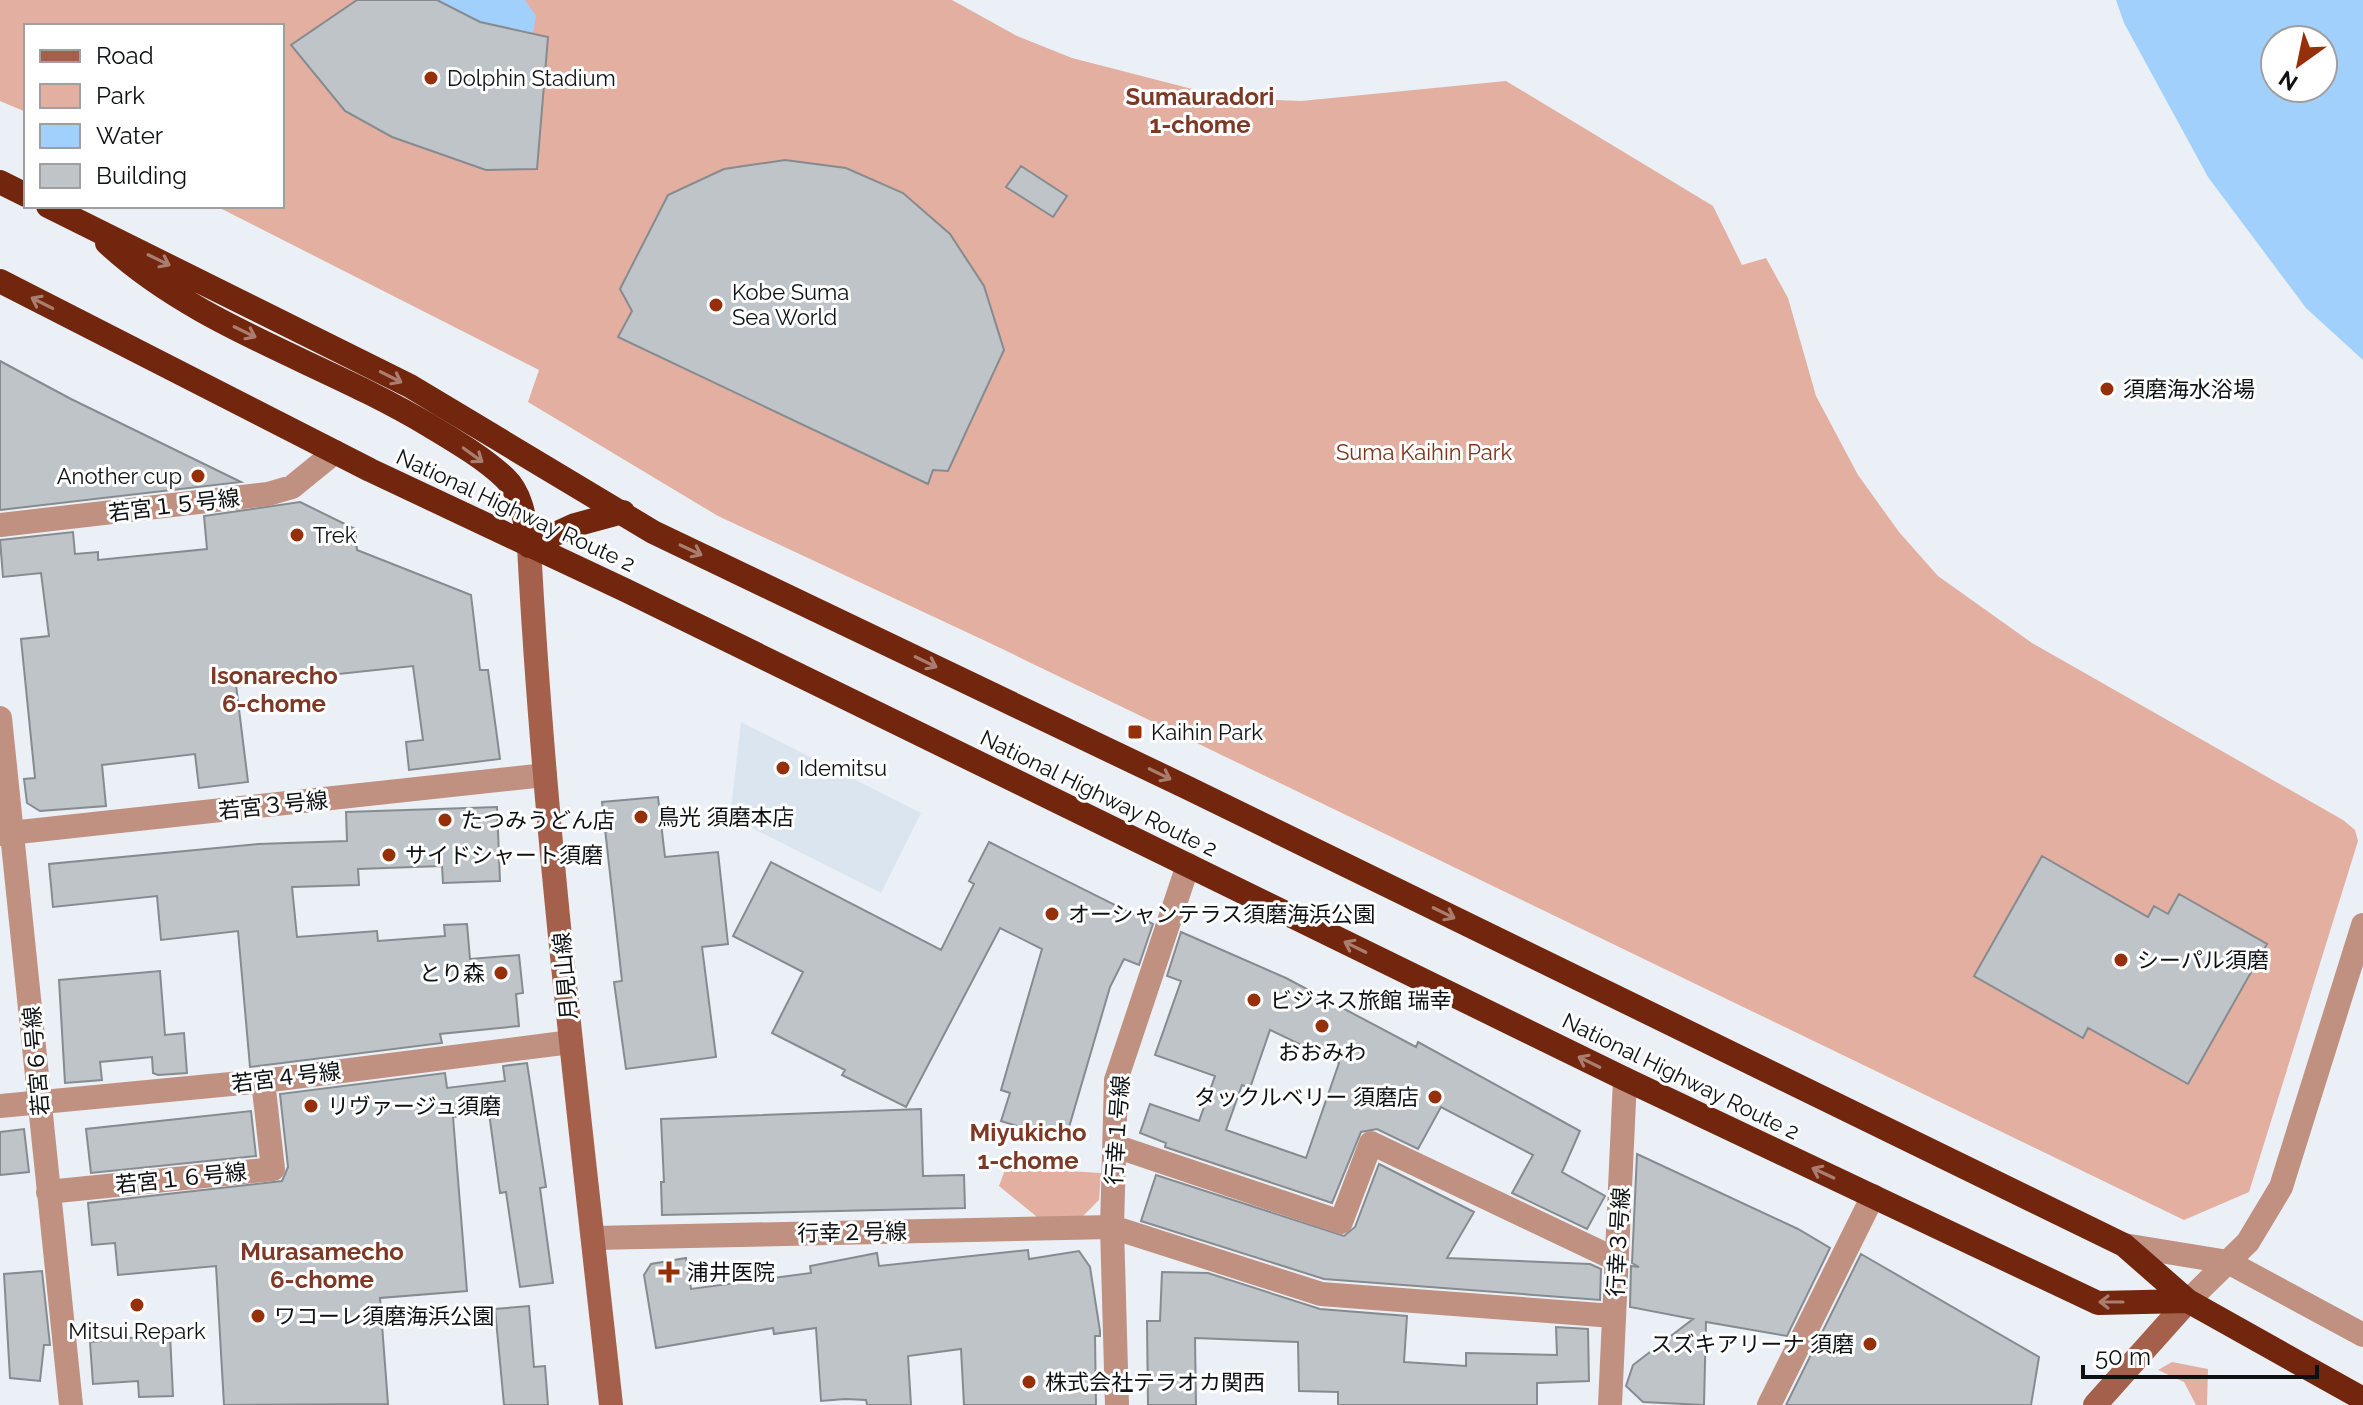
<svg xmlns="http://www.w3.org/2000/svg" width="2363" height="1405" font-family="Raleway,'Noto Sans JP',sans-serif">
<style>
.built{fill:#dae5f0}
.green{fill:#e2afa0}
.water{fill:#a2d0fd;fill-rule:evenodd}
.building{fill:#bfc4c9;stroke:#868b90;stroke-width:2;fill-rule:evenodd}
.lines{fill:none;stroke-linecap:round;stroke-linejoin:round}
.street{stroke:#c09081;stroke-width:24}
.secondary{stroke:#a5604c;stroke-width:24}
.highway{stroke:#72260e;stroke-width:24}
.oneway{stroke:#aa7d6e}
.poi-dot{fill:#96300b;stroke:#fff;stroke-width:3}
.labels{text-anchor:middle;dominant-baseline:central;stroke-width:6;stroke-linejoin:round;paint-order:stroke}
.poi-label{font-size:22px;fill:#0e1011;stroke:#fff;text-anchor:start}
.park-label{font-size:22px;fill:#7c311a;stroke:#fff}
.street-label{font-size:22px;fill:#0e1011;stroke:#fff}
.neighbourhood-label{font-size:24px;font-weight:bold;fill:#7d3925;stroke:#fff}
</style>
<rect width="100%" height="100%" fill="#eaf0f5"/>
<path class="built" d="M 741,722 L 921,813 L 881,893 L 730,817 Z"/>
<path class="green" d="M 0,0 L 952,0 L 1017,36 L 1072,58 L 1227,98 L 1301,101 L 1506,81 L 1713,206 L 1742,265 L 1766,258 L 1788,298 L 1816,396 L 1858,475 L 1899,532 L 1938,576 L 2032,643 L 2343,820 L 2355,830 L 2358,841 L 2249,1192 L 2184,1220 L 994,645 L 718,516 L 528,402 L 539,370 L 216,206 L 282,206 L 282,26 L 26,26 L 26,112 L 0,101 Z
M 1006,1167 L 1101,1173 L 1099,1200 L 1081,1218 L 1037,1217 L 999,1186 Z
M 2172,1362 L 2208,1369 L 2207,1405 L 2196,1405 L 2184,1382 L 2158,1370 Z"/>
<path class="water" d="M 438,0 L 525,0 L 536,16 L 533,34 L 480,22 Z
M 2116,0 L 2363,0 L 2363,360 L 2306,308 L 2208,177 L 2124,23 ZM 2275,40 L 2323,40 L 2323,88 L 2275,88 Z"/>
<path class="building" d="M 357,0 L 437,0 L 480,22 L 548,37 L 537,169 L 486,170 L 392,137 L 345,111 L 291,45 Z
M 785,160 L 846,168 L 903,193 L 950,234 L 984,286 L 1004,350 L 948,471 L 933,470 L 928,484 L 618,337 L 632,311 L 620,289 L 668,195 L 724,169 Z
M 1021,166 L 1067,196 L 1053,217 L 1006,187 Z
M 0,361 L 71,399 L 241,482 L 0,510 Z
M 300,502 L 355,529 L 357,550 L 471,595 L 480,670 L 488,670 L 500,759 L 409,770 L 406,742 L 423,740 L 413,666 L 236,685 L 248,782 L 199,788 L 195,754 L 102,765 L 106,806 L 40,811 L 27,803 L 24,779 L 35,778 L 21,639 L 49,636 L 41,573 L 3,577 L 0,540 L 73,532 L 75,554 L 98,552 L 98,560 L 207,549 L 204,516 Z
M 658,797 L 665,857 L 718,852 L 728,944 L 702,947 L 716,1057 L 626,1069 L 614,982 L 622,981 L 602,802 Z
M 497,807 L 500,881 L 443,883 L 442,866 L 358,869 L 359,885 L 292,887 L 297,937 L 377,931 L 378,941 L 445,936 L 444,925 L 467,924 L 470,959 L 519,955 L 523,993 L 516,994 L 519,1026 L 440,1034 L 442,1043 L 250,1067 L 238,931 L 161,940 L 157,896 L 53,907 L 49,864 L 258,844 L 347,841 L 346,812 Z
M 989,842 L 1153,924 L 1139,965 L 1124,959 L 1110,987 L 1067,1134 L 1062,1133 L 1060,1139 L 1001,1121 L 1010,1093 L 1001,1090 L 1042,949 L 1000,928 L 906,1107 L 842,1075 L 845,1070 L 772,1033 L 803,972 L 733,936 L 771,862 L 941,950 L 974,884 L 969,881 Z
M 2042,856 L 2148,917 L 2154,906 L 2168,914 L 2179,894 L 2267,944 L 2188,1084 L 2088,1028 L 2083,1038 L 1974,976 Z
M 1181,932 L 1286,978 L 1416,1047 L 1418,1042 L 1580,1131 L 1562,1172 L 1605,1196 L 1587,1229 L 1512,1193 L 1533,1155 L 1441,1107 L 1418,1149 L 1377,1129 L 1361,1132 L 1332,1203 L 1165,1147 L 1166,1143 L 1140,1133 L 1150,1104 L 1199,1121 L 1215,1076 L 1155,1055 L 1181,981 L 1167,976 ZM 1270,1030 L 1339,1063 L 1306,1158 L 1226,1130 L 1242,1085 L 1250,1088 Z
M 160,971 L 165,1035 L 184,1033 L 187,1073 L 158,1075 L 153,1073 L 152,1057 L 100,1062 L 102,1080 L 65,1083 L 59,980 Z
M 527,1063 L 546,1187 L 540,1188 L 553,1283 L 520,1287 L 506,1192 L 500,1193 L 489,1113 L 453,1117 L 467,1291 L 380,1298 L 388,1404 L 224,1405 L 216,1266 L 118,1275 L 115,1243 L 92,1245 L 88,1203 L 282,1181 L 288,1167 L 280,1094 L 445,1073 L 447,1088 L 505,1081 L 503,1066 Z
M 921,1109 L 923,1176 L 964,1175 L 965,1208 L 662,1215 L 661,1182 L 664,1182 L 661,1119 Z
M 251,1111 L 256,1156 L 91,1173 L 86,1129 Z
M 24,1129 L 29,1172 L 0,1175 L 0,1132 Z
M 1637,1154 L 1798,1229 L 1830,1248 L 1787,1336 L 1706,1322 L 1704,1405 L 1643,1402 L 1626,1386 L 1633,1365 L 1693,1319 L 1630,1307 L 1631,1266 L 1639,1267 L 1632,1263 Z
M 1379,1164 L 1474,1212 L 1447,1258 L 1590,1264 L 1601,1269 L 1600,1300 L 1324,1279 L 1141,1221 L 1156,1175 L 1344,1236 L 1355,1227 Z
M 1028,1250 L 1029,1259 L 1079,1251 L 1090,1267 L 1100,1331 L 1100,1336 L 1095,1336 L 1096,1405 L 964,1405 L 961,1349 L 908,1356 L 911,1405 L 867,1405 L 866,1400 L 845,1399 L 821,1401 L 816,1328 L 774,1334 L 773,1328 L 656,1348 L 644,1275 L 651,1264 L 686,1258 L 691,1289 L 811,1273 L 810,1266 L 877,1253 L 879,1266 Z
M 1861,1254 L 2039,1357 L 2031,1405 L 1786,1405 Z
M 42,1271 L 50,1345 L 44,1345 L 40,1381 L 10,1378 L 4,1274 Z
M 1162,1272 L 1208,1273 L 1320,1309 L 1407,1316 L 1404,1362 L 1466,1366 L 1466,1353 L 1557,1355 L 1556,1327 L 1588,1329 L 1589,1381 L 1537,1383 L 1537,1405 L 1338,1405 L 1338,1392 L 1299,1391 L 1298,1342 L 1195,1338 L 1196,1405 L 1148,1405 L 1147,1321 L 1160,1321 Z
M 529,1306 L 534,1367 L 545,1366 L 548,1405 L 504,1405 L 495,1309 Z
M 170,1334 L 173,1396 L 139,1397 L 138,1381 L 93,1384 L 90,1342 Z"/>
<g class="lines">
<path class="street" d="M 0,525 L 268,494 L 292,487 L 335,452
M 0,718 L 71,1405
M 0,834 L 545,775
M 0,1106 L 263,1081 L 571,1042
M 1115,1146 L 1341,1222 L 1371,1143 L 1617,1260
M 48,1192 L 273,1169 L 263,1081
M 593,1238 L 1112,1227 L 1321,1294 L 1614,1316
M 2124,1245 L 2228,1262 L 2363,1335
M 2188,1301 L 2248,1242 L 2281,1187 L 2363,925
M 1117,1405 L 1112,1227 L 1116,1080 L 1188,865
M 1610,1405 L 1625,1079
M 1769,1405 L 1873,1196"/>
<path class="secondary" d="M 529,546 C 544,833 580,1119 611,1405
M 2095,1405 L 2188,1301"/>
<path class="highway" d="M 0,182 L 26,195
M 48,206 L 410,386 L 653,532 L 1188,788 L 2124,1245 L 2188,1301 L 2363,1399
M 107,243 C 199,328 324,362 430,426 C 455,441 484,458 505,478 C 523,495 525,523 529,546 L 575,525 L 623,512
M 0,281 L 370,470 L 625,590 L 1625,1079 L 2098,1303 L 2188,1301"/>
</g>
<defs><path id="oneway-shaft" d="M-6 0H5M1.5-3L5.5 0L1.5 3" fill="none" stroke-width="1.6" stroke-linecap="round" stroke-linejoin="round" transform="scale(2)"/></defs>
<g class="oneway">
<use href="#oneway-shaft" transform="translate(159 260) rotate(26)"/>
<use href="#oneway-shaft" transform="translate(42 303) rotate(-153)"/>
<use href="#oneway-shaft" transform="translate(245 332) rotate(26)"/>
<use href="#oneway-shaft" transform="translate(391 377) rotate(27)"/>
<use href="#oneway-shaft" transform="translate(473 455) rotate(36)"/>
<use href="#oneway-shaft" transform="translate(691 550) rotate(25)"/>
<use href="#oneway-shaft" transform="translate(926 662) rotate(26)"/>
<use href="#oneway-shaft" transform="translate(1160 774) rotate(26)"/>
<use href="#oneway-shaft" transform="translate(1444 913) rotate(26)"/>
<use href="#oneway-shaft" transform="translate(1355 947) rotate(-154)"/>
<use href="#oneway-shaft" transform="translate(1589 1062) rotate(-154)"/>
<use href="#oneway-shaft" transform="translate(1823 1173) rotate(-155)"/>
<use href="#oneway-shaft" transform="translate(2111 1302) rotate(-180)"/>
</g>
<g class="poi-dot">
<circle cx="431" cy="78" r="8"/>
<circle cx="716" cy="305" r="8"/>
<circle cx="2107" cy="389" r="8"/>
<circle cx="198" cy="476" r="8"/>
<circle cx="297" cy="535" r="8"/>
<rect x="1127" y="724" width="16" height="16" rx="4"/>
<circle cx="783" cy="768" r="8"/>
<circle cx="641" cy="817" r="8"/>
<circle cx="445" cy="820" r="8"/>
<circle cx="389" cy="855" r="8"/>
<circle cx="1052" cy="914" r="8"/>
<circle cx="2121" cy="960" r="8"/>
<circle cx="501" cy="973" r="8"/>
<circle cx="1254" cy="1000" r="8"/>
<circle cx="1322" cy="1026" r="8"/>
<circle cx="1435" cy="1097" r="8"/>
<circle cx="311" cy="1106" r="8"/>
<path d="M665 1260h8v8h8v8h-8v8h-8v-8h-8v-8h8z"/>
<circle cx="137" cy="1305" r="8"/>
<circle cx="258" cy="1316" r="8"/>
<circle cx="1870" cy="1344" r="8"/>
<circle cx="1029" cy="1382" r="8"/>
</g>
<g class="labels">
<g class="poi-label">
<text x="447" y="78">Dolphin Stadium</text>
<text x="732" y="292">Kobe Suma<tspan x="732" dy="25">Sea World</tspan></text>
<text x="2123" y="389">須磨海水浴場</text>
<text x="182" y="476" text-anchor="end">Another cup</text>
<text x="313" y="535">Trek</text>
<text x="1151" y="732">Kaihin Park</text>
<text x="799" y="768">Idemitsu</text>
<text x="657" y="817">鳥光 須磨本店</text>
<text x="461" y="820">たつみうどん店</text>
<text x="405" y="855">サイドシャート須磨</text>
<text x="1068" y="914">オーシャンテラス須磨海浜公園</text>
<text x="2137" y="960">シーパル須磨</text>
<text x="485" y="973" text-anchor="end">とり森</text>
<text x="1270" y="1000">ビジネス旅館 瑞幸</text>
<text x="1322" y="1052" text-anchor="middle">おおみわ</text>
<text x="1419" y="1097" text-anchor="end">タックルベリー 須磨店</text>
<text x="327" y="1106">リヴァージュ須磨</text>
<text x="687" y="1272">浦井医院</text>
<text x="274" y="1316">ワコーレ須磨海浜公園</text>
<text x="137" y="1331" text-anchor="middle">Mitsui Repark</text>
<text x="1854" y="1344" text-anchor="end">スズキアリーナ 須磨</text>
<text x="1045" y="1382">株式会社テラオカ関西</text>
</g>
<g class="park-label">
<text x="1424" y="452">Suma Kaihin Park</text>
</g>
<g class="street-label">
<text transform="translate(174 505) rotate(-7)">若宮１５号線</text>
<text transform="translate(516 510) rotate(25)">National Highway Route 2</text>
<text transform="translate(1099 793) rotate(26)">National Highway Route 2</text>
<text transform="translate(273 805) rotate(-6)">若宮３号線</text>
<text transform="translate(565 976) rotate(-95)">月見山線</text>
<text transform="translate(36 1061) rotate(-95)">若宮６号線</text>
<text transform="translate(1681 1076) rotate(26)">National Highway Route 2</text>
<text transform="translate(286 1077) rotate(-7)">若宮４号線</text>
<text transform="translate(1117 1130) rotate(-86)">行幸１号線</text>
<text transform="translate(181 1178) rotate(-6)">若宮１６号線</text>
<text transform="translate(852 1232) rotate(-1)">行幸２号線</text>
<text transform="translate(1618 1242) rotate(-87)">行幸３号線</text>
</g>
<g class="neighbourhood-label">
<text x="1200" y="96">Sumauradori<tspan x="1200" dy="28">1-chome</tspan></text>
<text x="274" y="675">Isonarecho<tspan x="274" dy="28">6-chome</tspan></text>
<text x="1028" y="1132">Miyukicho<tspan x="1028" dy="28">1-chome</tspan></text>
<text x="322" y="1251">Murasamecho<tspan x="322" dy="28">6-chome</tspan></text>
</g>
</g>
<rect x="24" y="24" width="260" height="184" fill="#ffffff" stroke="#9f9fa0" stroke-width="2"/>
<rect x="40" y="50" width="40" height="12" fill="#a5604c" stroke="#9f9fa0" stroke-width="2"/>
<text x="96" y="64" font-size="24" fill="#0e1011">Road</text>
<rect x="40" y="84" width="40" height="24" fill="#e2afa0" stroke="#9f9fa0" stroke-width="2"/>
<text x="96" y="104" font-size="24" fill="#0e1011">Park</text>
<rect x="40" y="124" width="40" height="24" fill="#a2d0fd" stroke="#9f9fa0" stroke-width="2"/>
<text x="96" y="144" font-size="24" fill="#0e1011">Water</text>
<rect x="40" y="164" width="40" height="24" fill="#bfc4c9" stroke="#9f9fa0" stroke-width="2"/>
<text x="96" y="184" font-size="24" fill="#0e1011">Building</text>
<g transform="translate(2299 64) rotate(213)"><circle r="38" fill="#ffffff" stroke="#9f9fa0" stroke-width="2"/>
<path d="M0-6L14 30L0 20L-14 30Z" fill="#96300b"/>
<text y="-12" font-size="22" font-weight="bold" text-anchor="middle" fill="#0e1011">N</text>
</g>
<path d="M2083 1365v12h234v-12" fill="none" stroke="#0e1011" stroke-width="4"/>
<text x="2095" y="1365" font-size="24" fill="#0e1011" stroke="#ffffff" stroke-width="6" paint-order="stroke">50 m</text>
</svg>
